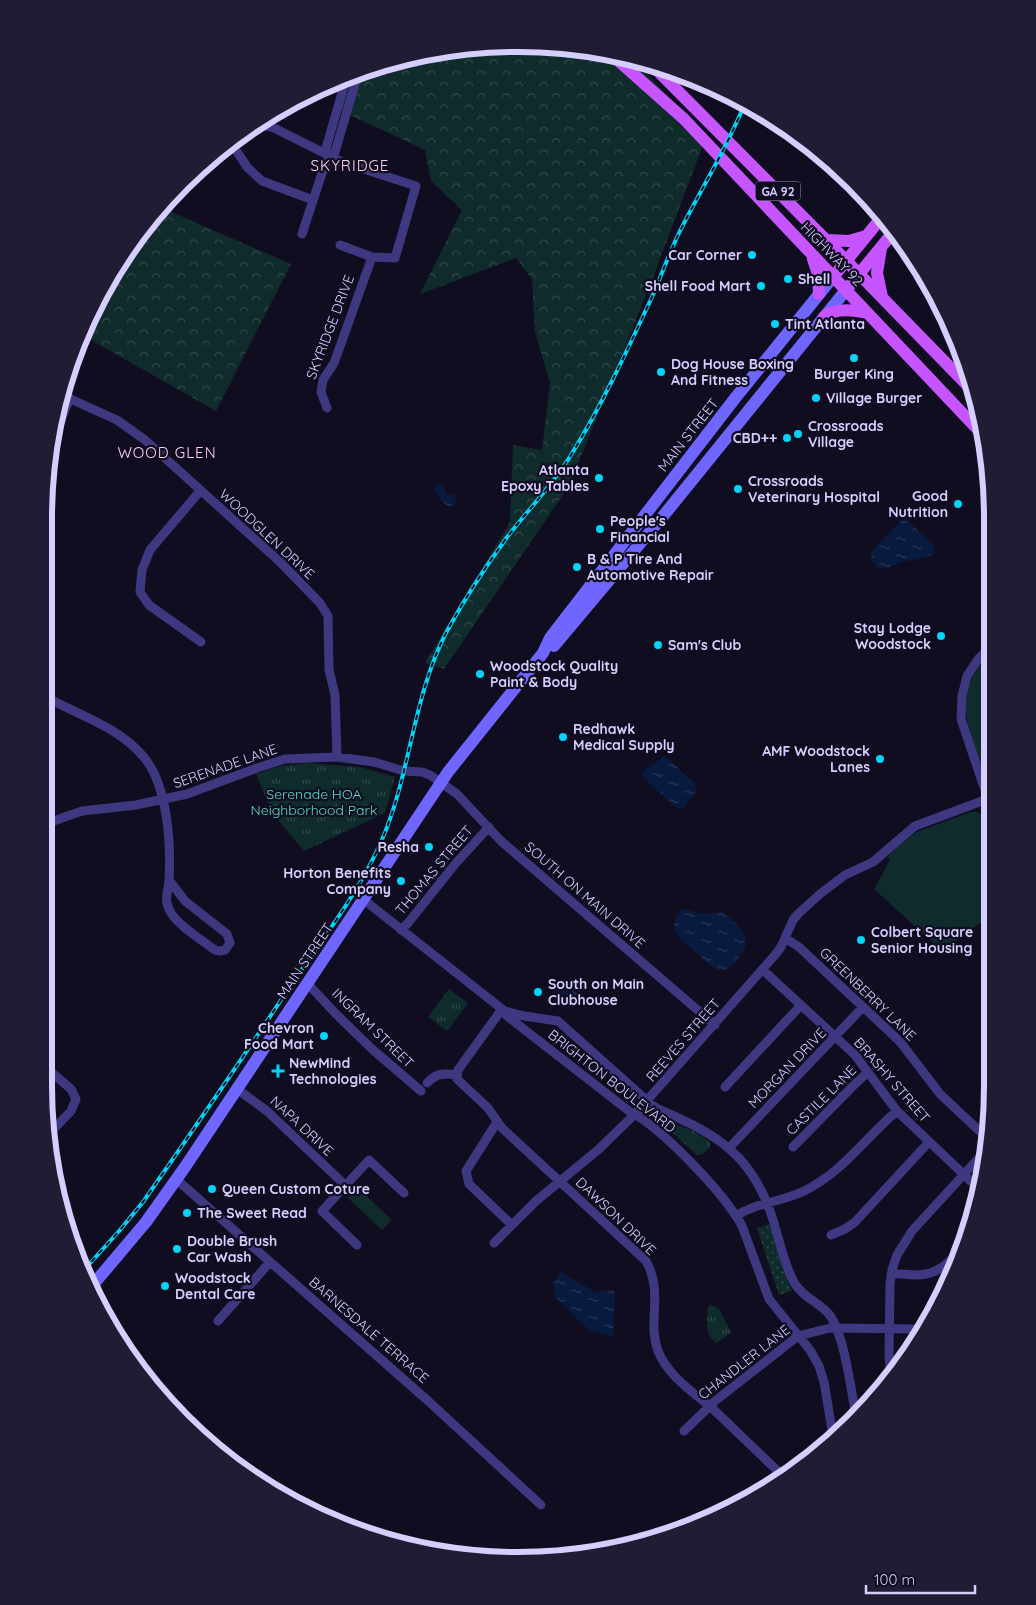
<svg xmlns="http://www.w3.org/2000/svg" width="1036" height="1605" font-family="Quicksand,sans-serif">
<style>
.grass{fill:#102b2b}
.forest{fill:url(#forest-crowns)}
.park{fill:url(#park-tufts)}
.garden{fill:url(#garden-dots)}
.water{fill:url(#water-ripples)}
.lines{fill:none;stroke-linecap:round;stroke-linejoin:round}
.street{stroke:#3e3881;stroke-width:9}
.secondary{stroke:#6f65ff;stroke-width:12}
.primary{stroke:#c655ff;stroke-width:12}
.rail-casing{stroke:#00d5f9;stroke-width:4}
.rail{stroke:#110d21;stroke-width:2;stroke-dasharray:5.5;stroke-linecap:butt}
.poi-dot{fill:#00d5f9;stroke:#110d21;stroke-width:2}
.labels{text-anchor:middle;dominant-baseline:central;stroke-width:4.5;stroke-linejoin:round;paint-order:stroke}
.shield{fill:#110d21;stroke:#9a94bc;stroke-width:1}
.shield-label{font-size:12px;font-weight:bold;fill:#d5ceff}
.street-label{font-size:14px;fill:#d5ceff;stroke:#110d21}
.poi-label{font-size:14px;font-weight:bold;fill:#d5ceff;stroke:#110d21;text-anchor:start}
.park-label{font-size:14px;fill:#59dfc3;stroke:#110d21}
.neighbourhood-label{font-size:15px;letter-spacing:1px;fill:#ffd0ec;stroke:#110d21}
.rim{fill:none;stroke:#d5ceff;stroke-width:6}
</style>
<defs>
<pattern id="forest-crowns" width="20" height="18" patternUnits="userSpaceOnUse" patternTransform="scale(1.25)"><rect width="20" height="18" fill="#102b2b"/><path d="M2 6a3 3 0 1 1 6 0M12 15a3 3 0 1 1 6 0" fill="none" stroke="#32494b"/></pattern>
<pattern id="park-tufts" width="24" height="20" patternUnits="userSpaceOnUse" patternTransform="scale(1.25)"><rect width="24" height="20" fill="#102b2b"/><path d="M3 7l-1-3M5 7V3M7 7l1-3M15 17l-1-3M17 17v-4M19 17l1-3" fill="none" stroke="#32494b"/></pattern>
<pattern id="garden-dots" width="8" height="8" patternUnits="userSpaceOnUse" patternTransform="scale(1.25)"><rect width="8" height="8" fill="#102b2b"/><path d="M2 2h.1M6 6h.1" fill="none" stroke="#32494b" stroke-width="1.8" stroke-linecap="round"/></pattern>
<pattern id="water-ripples" width="26" height="14" patternUnits="userSpaceOnUse" patternTransform="scale(1.25)"><rect width="26" height="14" fill="#091a3f"/><path d="M2 4q2-2 4 0t4 0M15 11q2-2 4 0t4 0" fill="none" stroke="#2c3a5c"/></pattern>
</defs>
<rect width="100%" height="100%" fill="#110d21"/>
<path class="grass" d="M 990,655 L 990,786 C 977,753 954,711 973,676 C 978,668 984,661 990,655 Z
M 970,812 L 978,812 L 983,816 L 990,831 L 989,919 L 977,925 L 942,951 L 874,889 L 890,860 L 887,857 L 902,843 L 917,832 Z
M 358,1188 L 392,1220 L 382,1230 L 348,1198 Z"/>
<path class="forest" d="M 487,45 L 580,48 L 634,60 L 706,137 L 650,285 L 569,486 L 444,669 L 425,663 L 510,522 L 513,445 L 542,450 L 550,383 L 535,332 L 532,279 L 516,258 L 420,294 L 462,210 L 431,181 L 425,150 L 337,109 L 351,77 L 395,60 Z
M 160,207 L 291,264 L 216,411 L 84,336 L 93,309 Z"/>
<path class="park" d="M 306,763 L 360,767 L 395,777 L 385,813 L 304,851 L 273,814 L 256,774 L 281,766 Z
M 449,989 L 468,1003 L 447,1031 L 428,1017 Z
M 675,1124 L 691,1130 L 710,1141 L 710,1147 L 703,1154 L 697,1155 L 669,1130 Z
M 711,1305 L 719,1309 L 731,1332 L 717,1343 C 704,1336 707,1321 708,1307 Z"/>
<path class="garden" d="M 770,1224 L 788,1282 L 792,1291 L 779,1295 L 757,1228 Z"/>
<path class="water" d="M 437,484 L 443,486 L 446,495 L 451,496 L 452,494 L 455,494 L 456,503 L 453,507 C 445,507 438,497 435,490 Z
M 907,520 L 932,544 L 935,548 L 933,554 L 928,557 L 901,562 L 887,569 L 877,567 C 871,561 869,556 874,549 L 901,521 Z
M 665,756 L 695,784 L 696,792 L 683,809 L 678,808 L 673,805 L 644,778 L 642,774 L 644,771 Z
M 685,909 L 702,914 L 723,912 C 733,921 752,934 744,949 C 741,956 731,970 722,970 C 712,971 702,957 694,950 C 686,943 670,933 675,920 C 677,914 680,911 685,909 Z
M 555,985 L 562,987 L 571,986 L 573,988 L 581,987 L 581,1002 L 555,1000 Z
M 561,1272 L 595,1292 L 615,1290 L 613,1337 L 590,1331 L 556,1298 L 553,1283 Z"/>
<g class="lines">
<path class="street" d="M 257,125 L 272,127 L 342,162 L 416,186 L 395,258 L 372,257 L 340,245
M 230,141 L 247,167 L 262,181 L 313,200
M 328,155 L 335,152 L 358,74
M 302,234 L 328,155 L 326,148 L 346,79
M 66,397 L 117,420 L 145,440 L 279,561 L 320,603 L 328,616 L 329,670 L 335,695 L 337,757
M 327,408 L 321,392 L 323,380 L 334,363 L 342,341 L 372,257
M 53,439 L 70,398
M 200,491 L 150,550 L 142,570 L 140,592 L 149,605 L 201,642
M 46,697 C 80,716 117,726 143,756 C 168,785 171,844 169,880 C 168,894 163,899 171,913 C 179,926 202,940 215,950 L 219,951 L 225,950 L 230,943 L 227,934 L 185,901 L 169,880
M 990,805 L 961,719 L 962,696 L 967,676 L 979,658 L 991,647
M 45,824 L 82,811 L 136,805 L 187,794 L 257,768 L 285,759 L 337,757 L 374,762 L 404,771 L 422,772 L 430,775 L 457,794 L 501,841 L 715,1025
M 364,900 L 502,1009 L 507,1016 L 629,1111 C 662,1128 724,1193 742,1226 L 769,1299 L 810,1350 L 819,1366 L 824,1382 L 833,1436
M 401,930 L 408,923 L 456,863 L 489,827
M 785,938 L 799,947 L 893,1035 L 901,1043 L 940,1094 L 988,1139
M 763,970 L 855,1055 L 897,1111 L 978,1188
M 307,983 L 336,1014 L 372,1049 L 421,1091
M 502,1009 L 458,1070 L 457,1079 L 488,1108 L 502,1128 L 646,1261 C 664,1293 647,1321 658,1351 C 668,1376 693,1392 713,1409 C 737,1432 761,1455 785,1478
M 505,1011 L 524,1016 L 558,1021 L 652,1105 L 658,1109 C 717,1134 753,1155 773,1220 C 779,1239 785,1268 795,1284 C 804,1299 822,1303 831,1317 C 845,1339 851,1390 856,1416
M 44,1066 L 71,1089 L 76,1099 L 71,1111 L 51,1132
M 427,1083 C 436,1073 444,1073 456,1075
M 725,1087 L 801,1005
M 237,1089 L 267,1111 L 345,1185
M 497,1122 L 466,1171 L 469,1184 L 512,1225
M 793,1147 L 853,1086 L 868,1072
M 729,1148 L 863,1007
M 176,1179 L 426,1399 L 541,1505
M 736,1216 C 757,1202 782,1202 804,1191 C 843,1172 865,1138 897,1111
M 831,1235 L 845,1229 L 855,1222 L 929,1142
M 494,1243 L 536,1201 L 599,1149 L 635,1114 L 775,955 L 781,947 L 793,920 L 798,914 L 820,894 L 845,875 L 873,862 L 915,826 L 990,798
M 357,1245 L 322,1211 L 369,1160 L 404,1193
M 946,1265 L 954,1272
M 891,1274 C 900,1273 907,1275 916,1275 C 938,1275 949,1263 962,1247
M 218,1321 L 270,1262
M 891,1374 L 889,1356 L 890,1284 L 892,1270 L 897,1255 L 912,1231 L 988,1148
M 684,1431 L 715,1401 L 798,1336 L 830,1328 L 918,1329
M 271,1483 L 279,1490"/>
<path class="secondary" d="M 554,646 L 664,515 L 846,290
M 92,1286 L 146,1222 L 185,1167 L 448,772 L 543,653 L 550,638 L 736,397 L 833,277"/>
<path class="primary" d="M 612,55 L 684,119 L 983,435
M 652,65 L 824,238 L 976,394
M 827,240 L 849,241 L 866,236
M 881,248 L 877,273 L 882,297
M 813,259 L 818,274 L 819,294
M 833,277 L 882,217
M 846,290 L 895,230
M 824,317 C 835,308 854,310 867,313"/>
<defs>
<path id="rail" d="M 84,1270 L 120,1230 L 143,1202 C 194,1129 244,1056 293,982 C 324,937 359,892 381,842 C 411,774 412,698 447,631 C 464,600 484,569 505,540 C 526,512 552,486 571,455 C 602,405 627,351 652,297 C 661,276 669,254 679,233 C 701,189 727,148 745,103"/>
</defs>
<use href="#rail" class="rail-casing"/>
<use href="#rail" class="rail"/>
</g>
<g class="poi-dot">
<circle cx="752" cy="255" r="5"/>
<circle cx="788" cy="279" r="5"/>
<circle cx="761" cy="286" r="5"/>
<circle cx="775" cy="324" r="5"/>
<circle cx="854" cy="358" r="5"/>
<circle cx="661" cy="372" r="5"/>
<circle cx="816" cy="398" r="5"/>
<circle cx="798" cy="434" r="5"/>
<circle cx="787" cy="438" r="5"/>
<circle cx="599" cy="478" r="5"/>
<circle cx="738" cy="489" r="5"/>
<circle cx="958" cy="504" r="5"/>
<circle cx="600" cy="529" r="5"/>
<circle cx="577" cy="567" r="5"/>
<circle cx="941" cy="636" r="5"/>
<circle cx="658" cy="645" r="5"/>
<circle cx="480" cy="674" r="5"/>
<circle cx="563" cy="737" r="5"/>
<circle cx="880" cy="759" r="5"/>
<circle cx="429" cy="847" r="5"/>
<circle cx="401" cy="881" r="5"/>
<circle cx="861" cy="940" r="5"/>
<circle cx="538" cy="992" r="5"/>
<circle cx="324" cy="1036" r="5"/>
<path d="M275.5 1063.5h5v5h5v5h-5v5h-5v-5h-5v-5h5z"/>
<circle cx="212" cy="1189" r="5"/>
<circle cx="187" cy="1213" r="5"/>
<circle cx="177" cy="1249" r="5"/>
<circle cx="165" cy="1286" r="5"/>
</g>
<g class="labels">
<rect class="shield" x="755.5" y="181.5" width="45" height="19" rx="4"/>
<g class="shield-label">
<text x="778" y="191">GA 92</text>
</g>
<g class="street-label">
<text transform="translate(832 254) rotate(46)">HIGHWAY 92</text>
<text transform="translate(330 327) rotate(-69)">SKYRIDGE DRIVE</text>
<text transform="translate(688 435) rotate(-52)">MAIN STREET</text>
<text transform="translate(267 534) rotate(43)">WOODGLEN DRIVE</text>
<text transform="translate(225 766) rotate(-19)">SERENADE LANE</text>
<text transform="translate(434 870) rotate(-50)">THOMAS STREET</text>
<text transform="translate(585 895) rotate(41)">SOUTH ON MAIN DRIVE</text>
<text transform="translate(305 961) rotate(-56)">MAIN STREET</text>
<text transform="translate(868 994) rotate(44)">GREENBERRY LANE</text>
<text transform="translate(373 1028) rotate(44)">INGRAM STREET</text>
<text transform="translate(683 1040) rotate(-49)">REEVES STREET</text>
<text transform="translate(787 1068) rotate(-46)">MORGAN DRIVE</text>
<text transform="translate(892 1080) rotate(49)">BRASHY STREET</text>
<text transform="translate(612 1081) rotate(38)">BRIGHTON BOULEVARD</text>
<text transform="translate(821 1100) rotate(-45)">CASTILE LANE</text>
<text transform="translate(302 1126) rotate(43)">NAPA DRIVE</text>
<text transform="translate(616 1216) rotate(44)">DAWSON DRIVE</text>
<text transform="translate(369 1330) rotate(41)">BARNESDALE TERRACE</text>
<text transform="translate(744 1362) rotate(-38)">CHANDLER LANE</text>
</g>
<g class="poi-label">
<text x="742" y="255" text-anchor="end">Car Corner</text>
<text x="798" y="279">Shell</text>
<text x="751" y="286" text-anchor="end">Shell Food Mart</text>
<text x="785" y="324">Tint Atlanta</text>
<text x="671" y="364">Dog House Boxing<tspan x="671" dy="16">And Fitness</tspan></text>
<text x="854" y="374" text-anchor="middle">Burger King</text>
<text x="826" y="398">Village Burger</text>
<text x="808" y="426">Crossroads<tspan x="808" dy="16">Village</tspan></text>
<text x="777" y="438" text-anchor="end">CBD++</text>
<text x="589" y="470" text-anchor="end">Atlanta<tspan x="589" dy="16">Epoxy Tables</tspan></text>
<text x="748" y="481">Crossroads<tspan x="748" dy="16">Veterinary Hospital</tspan></text>
<text x="948" y="496" text-anchor="end">Good<tspan x="948" dy="16">Nutrition</tspan></text>
<text x="610" y="521">People's<tspan x="610" dy="16">Financial</tspan></text>
<text x="587" y="559">B &amp; P Tire And<tspan x="587" dy="16">Automotive Repair</tspan></text>
<text x="931" y="628" text-anchor="end">Stay Lodge<tspan x="931" dy="16">Woodstock</tspan></text>
<text x="668" y="645">Sam's Club</text>
<text x="490" y="666">Woodstock Quality<tspan x="490" dy="16">Paint &amp; Body</tspan></text>
<text x="573" y="729">Redhawk<tspan x="573" dy="16">Medical Supply</tspan></text>
<text x="870" y="751" text-anchor="end">AMF Woodstock<tspan x="870" dy="16">Lanes</tspan></text>
<text x="419" y="847" text-anchor="end">Resha</text>
<text x="391" y="873" text-anchor="end">Horton Benefits<tspan x="391" dy="16">Company</tspan></text>
<text x="871" y="932">Colbert Square<tspan x="871" dy="16">Senior Housing</tspan></text>
<text x="548" y="984">South on Main<tspan x="548" dy="16">Clubhouse</tspan></text>
<text x="314" y="1028" text-anchor="end">Chevron<tspan x="314" dy="16">Food Mart</tspan></text>
<text x="289" y="1063">NewMind<tspan x="289" dy="16">Technologies</tspan></text>
<text x="222" y="1189">Queen Custom Coture</text>
<text x="197" y="1213">The Sweet Read</text>
<text x="187" y="1241">Double Brush<tspan x="187" dy="16">Car Wash</tspan></text>
<text x="175" y="1278">Woodstock<tspan x="175" dy="16">Dental Care</tspan></text>
</g>
<g class="park-label">
<text x="314" y="794">Serenade HOA<tspan x="314" dy="16">Neighborhood Park</tspan></text>
</g>
<g class="neighbourhood-label">
<text x="350" y="165">SKYRIDGE</text>
<text x="167" y="452">WOOD GLEN</text>
</g>
</g>
<path d="M0 0H1036V1605H0ZM518 52H518A466 466 0 0 1 984 518V1086A466 466 0 0 1 518 1552H518A466 466 0 0 1 52 1086V518A466 466 0 0 1 518 52Z" fill="#211c33" fill-rule="evenodd"/>
<path class="rim" d="M518 52H518A466 466 0 0 1 984 518V1086A466 466 0 0 1 518 1552H518A466 466 0 0 1 52 1086V518A466 466 0 0 1 518 52Z"/>
<path d="M866 1585v8h109v-8" fill="none" stroke="#d5ceff" stroke-width="2.5"/>
<text x="874" y="1585" font-size="15" fill="#d5ceff" stroke="#110d21" stroke-width="4" paint-order="stroke">100 m</text>
</svg>
